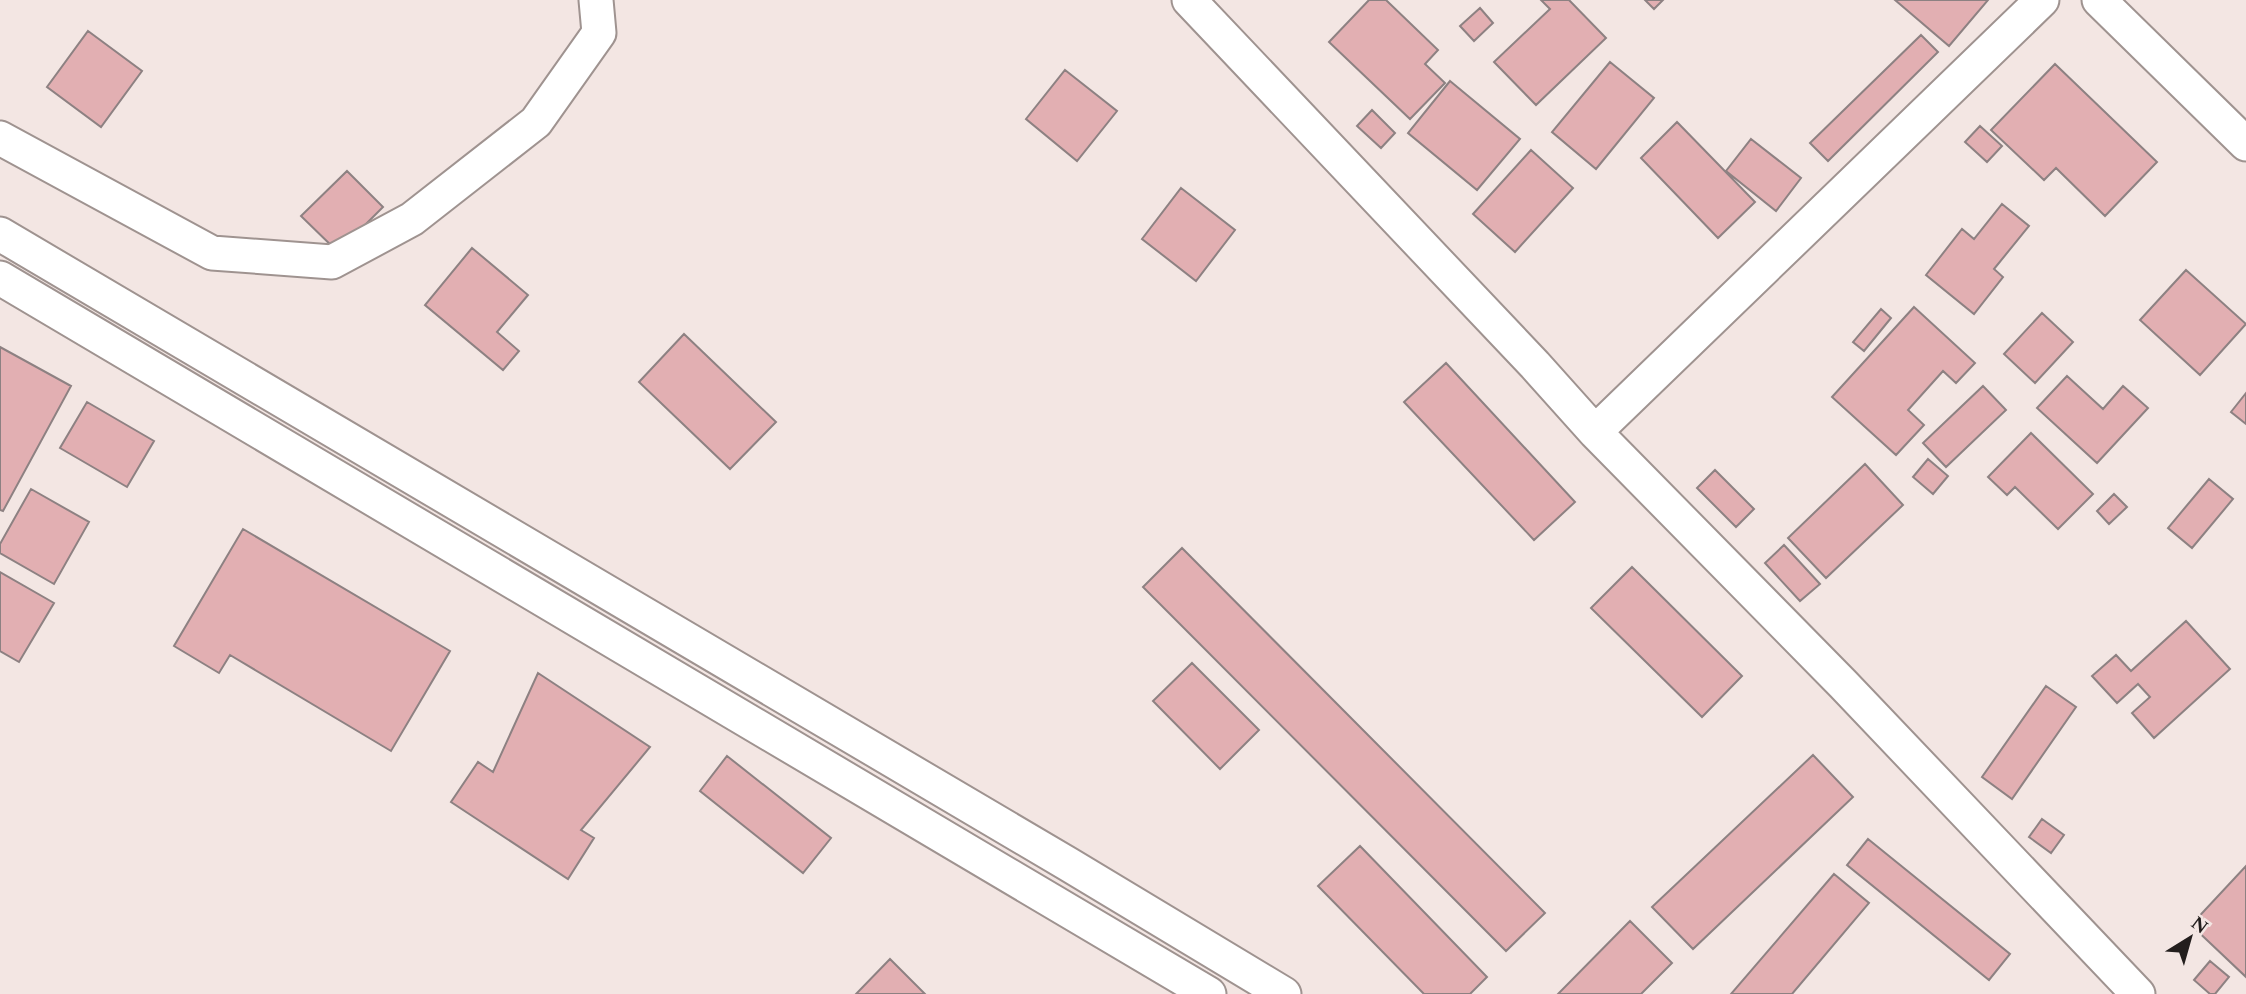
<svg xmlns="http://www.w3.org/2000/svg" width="2246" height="994" font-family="Spectral,serif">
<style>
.building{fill:#e2afb2;stroke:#8d8182;stroke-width:2}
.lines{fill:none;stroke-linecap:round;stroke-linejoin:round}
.minor-casing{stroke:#9f9390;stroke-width:37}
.minor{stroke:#fff;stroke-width:33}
</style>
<rect width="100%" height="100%" fill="#f3e6e3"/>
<path class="building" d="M 1369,0 L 1386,0 L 1438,50 L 1425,64 L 1445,83 L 1410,119 L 1329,42 Z
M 1541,0 L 1569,0 L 1606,38 L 1536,105 L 1494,62 L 1550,9 Z
M 1645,0 L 1663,0 L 1654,9 Z
M 1895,0 L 1988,0 L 1949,46 Z
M 1480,8 L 1493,23 L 1474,41 L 1460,26 Z
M 88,31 L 142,71 L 101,127 L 47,87 Z
M 1921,35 L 1938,52 L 1828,161 L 1810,143 Z
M 1610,62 L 1654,98 L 1596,169 L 1552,132 Z
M 2055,64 L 2157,162 L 2105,216 L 2056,168 L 2044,180 L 1991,130 Z
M 1065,70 L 1117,111 L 1077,161 L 1026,119 Z
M 1450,81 L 1520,139 L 1477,190 L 1408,133 Z
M 1372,110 L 1395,133 L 1381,148 L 1357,126 Z
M 1677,122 L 1755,202 L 1718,238 L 1641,158 Z
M 1980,126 L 2002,146 L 1987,162 L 1965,142 Z
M 1751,139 L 1801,178 L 1776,211 L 1726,171 Z
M 1531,150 L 1573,188 L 1515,252 L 1473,214 Z
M 347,171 L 383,207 L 338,252 L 301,216 Z
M 1181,188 L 1235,230 L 1196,281 L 1142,239 Z
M 2002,204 L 2029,226 L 1994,269 L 2003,277 L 1974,314 L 1926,275 L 1962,229 L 1974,239 Z
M 472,248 L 528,295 L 497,332 L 519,351 L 503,370 L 425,305 Z
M 2186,270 L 2246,324 L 2200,375 L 2140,320 Z
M 1914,307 L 1975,363 L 1956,383 L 1943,371 L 1908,410 L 1924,425 L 1896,455 L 1832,397 Z
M 1881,309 L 1891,318 L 1864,351 L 1853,342 Z
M 2042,313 L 2073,342 L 2035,383 L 2004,354 Z
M 684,334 L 776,422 L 730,469 L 639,382 Z
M 0,347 L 71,386 L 3,511 L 0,510 Z
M 1446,363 L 1575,502 L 1534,540 L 1404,402 Z
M 2067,376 L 2103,409 L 2123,386 L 2148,408 L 2097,463 L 2037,408 Z
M 1983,386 L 2006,410 L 1946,467 L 1923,443 Z
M 2246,393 L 2246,424 L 2231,412 Z
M 87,402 L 154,441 L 127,487 L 60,448 Z
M 2031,433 L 2093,494 L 2058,529 L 2015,487 L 2007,495 L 1988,477 Z
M 1928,459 L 1948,476 L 1933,494 L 1913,477 Z
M 1865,464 L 1903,505 L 1826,578 L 1788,538 Z
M 1715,470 L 1754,509 L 1736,527 L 1697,488 Z
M 2209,479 L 2233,499 L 2192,548 L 2168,528 Z
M 31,489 L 89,522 L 54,584 L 0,553 L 0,544 Z
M 2114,494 L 2127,507 L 2109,524 L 2097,511 Z
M 243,529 L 450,651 L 391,751 L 230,655 L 219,673 L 174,646 Z
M 1784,545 L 1820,584 L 1800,601 L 1765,563 Z
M 1182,548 L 1545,913 L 1506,951 L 1143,587 Z
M 1632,567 L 1742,676 L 1702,717 L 1591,608 Z
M 0,572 L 54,603 L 19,662 L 0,651 Z
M 2186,621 L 2230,669 L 2154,738 L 2132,713 L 2150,697 L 2138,684 L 2117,703 L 2092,676 L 2116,655 L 2131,671 Z
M 1192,663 L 1259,730 L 1220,769 L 1153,701 Z
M 538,673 L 650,747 L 581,830 L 594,838 L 568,879 L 451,802 L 478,762 L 493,772 Z
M 2046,686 L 2076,707 L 2012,799 L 1982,777 Z
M 1813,755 L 1853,797 L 1693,949 L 1652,907 Z
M 727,756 L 831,838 L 803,873 L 700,791 Z
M 2042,819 L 2064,835 L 2051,853 L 2029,837 Z
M 1868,839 L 2010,954 L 1989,980 L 1847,865 Z
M 1360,846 L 1487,977 L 1470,994 L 1424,994 L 1318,886 Z
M 2246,866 L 2246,977 L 2191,925 Z
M 1834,874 L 1869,903 L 1792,994 L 1731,994 Z
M 1630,921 L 1672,963 L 1641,994 L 1558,994 Z
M 890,959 L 925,994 L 856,994 Z
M 2210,961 L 2229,977 L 2215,994 L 2210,994 L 2194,980 Z"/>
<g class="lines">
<defs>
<path id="minor" d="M 1189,0 L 1535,365 L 1595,432 L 1843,684 L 2138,994
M 2099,0 L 2246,144
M 0,138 L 212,253 L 332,262 L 412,219 L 536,122 L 599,33 L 596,0
M 0,234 L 1068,864 L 1284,994
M 0,278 L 1209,994
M 1595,432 L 2042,0"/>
</defs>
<use href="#minor" class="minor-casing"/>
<use href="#minor" class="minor"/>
</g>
<g transform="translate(2190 938) rotate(37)" stroke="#f3e6e3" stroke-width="5" paint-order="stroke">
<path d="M0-5L12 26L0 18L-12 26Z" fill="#231e1d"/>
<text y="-10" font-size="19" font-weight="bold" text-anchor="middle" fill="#231e1d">N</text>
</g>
</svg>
